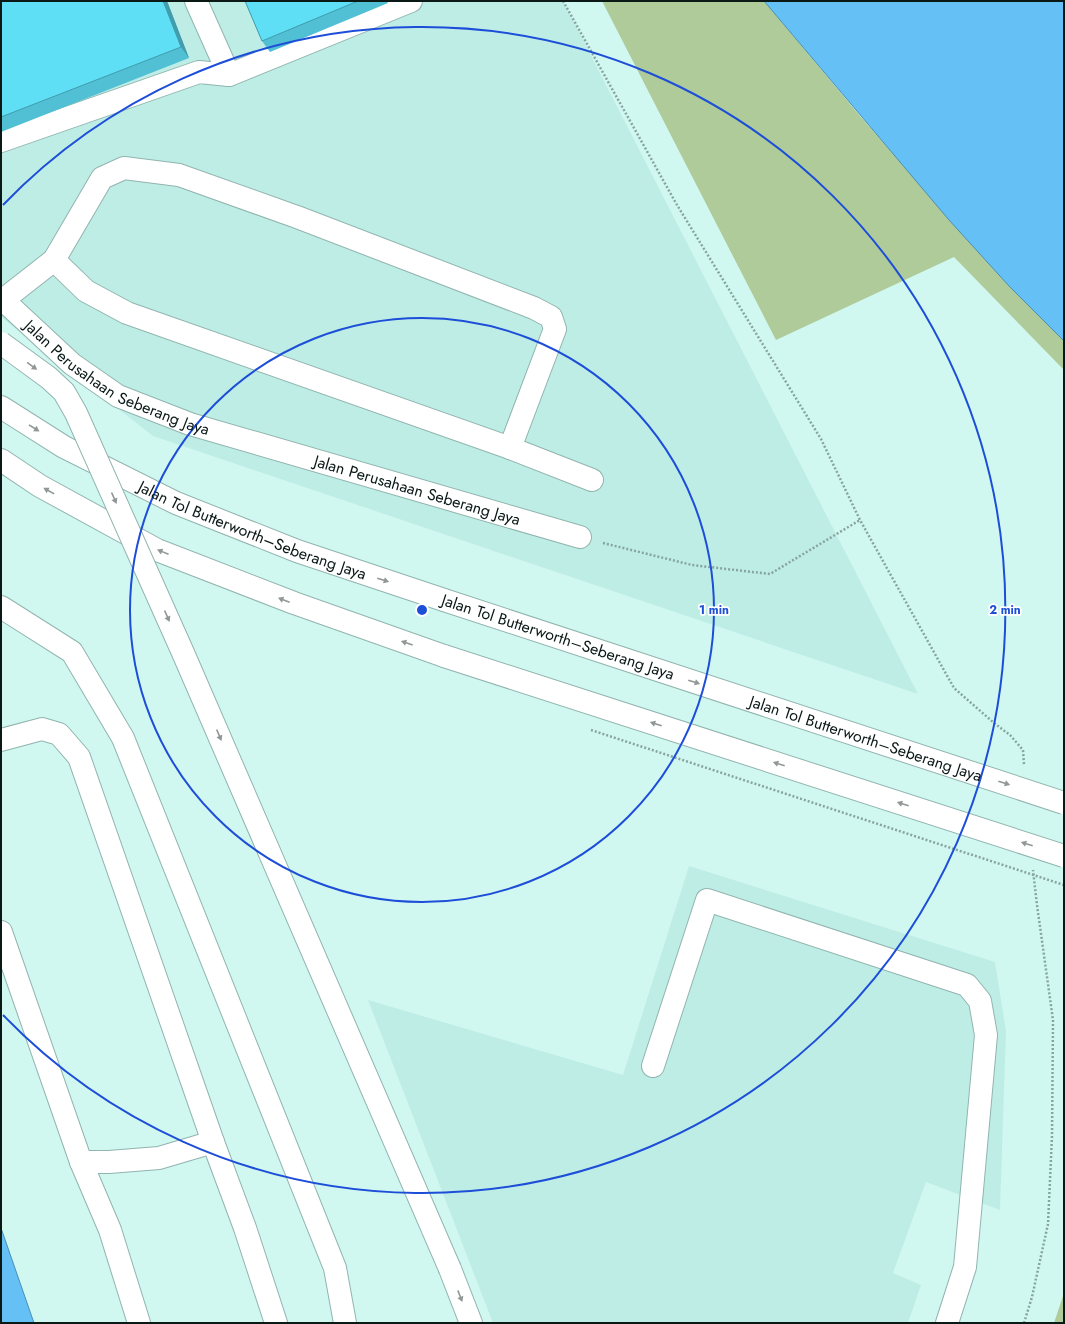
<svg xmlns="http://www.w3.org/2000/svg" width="1065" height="1324" font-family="Jost,sans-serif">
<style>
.built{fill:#beede6}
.green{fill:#aecb99}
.water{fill:#65c0f6;stroke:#4a8eb3}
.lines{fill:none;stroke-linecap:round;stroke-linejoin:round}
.minor-casing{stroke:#91b4af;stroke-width:24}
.highway-casing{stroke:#91b4af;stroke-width:24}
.path{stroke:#87a49f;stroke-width:2.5;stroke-dasharray:2 2;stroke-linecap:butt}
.minor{stroke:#fff;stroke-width:22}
.highway{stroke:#fff;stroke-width:22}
.highway-bridge-casing{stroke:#91b4af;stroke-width:24;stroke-linecap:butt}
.path-bridge{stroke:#87a49f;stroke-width:2.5;stroke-dasharray:2 2;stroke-linecap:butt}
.highway-bridge{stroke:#fff;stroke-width:22}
.wall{fill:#51c0d4}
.shaded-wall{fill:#429cac}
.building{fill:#5edff6;stroke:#429cac}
.oneway{fill:#919796}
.ring{fill:none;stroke:#1d4ed8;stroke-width:2}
.labels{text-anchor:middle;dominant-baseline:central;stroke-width:3.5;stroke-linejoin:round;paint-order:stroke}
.street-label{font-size:16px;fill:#0a1816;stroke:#fff}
.centre{fill:#1d4ed8;stroke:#fff;stroke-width:2}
.ring-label{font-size:12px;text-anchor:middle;font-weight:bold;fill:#1d4ed8;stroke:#fff;stroke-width:3.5;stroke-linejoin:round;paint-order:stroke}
</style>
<rect width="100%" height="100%" fill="#d1f7f1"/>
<path class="built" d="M 1,1 L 563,1 L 918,694 L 153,436 L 1,317 Z
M 689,866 L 995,962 L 1006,1031 L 1000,1210 L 926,1182 L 893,1273 L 921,1285 L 908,1323 L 493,1323 L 368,1000 L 623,1075 Z"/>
<path class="green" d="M 602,1 L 764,1 L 860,116 L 1009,286 L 1064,341 L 1064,370 L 954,257 L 776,340 Z
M 1064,1293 L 1064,1323 L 1054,1323 Z"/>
<path class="water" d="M 764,1 L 1064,1 L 1064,341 L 1009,286 L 949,220 Z
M 1,1228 L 34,1323 L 1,1323 Z"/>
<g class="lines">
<defs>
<g id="minor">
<path d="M 196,1 L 229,75"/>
<path d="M 1,141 L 199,72 L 229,75 L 411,1"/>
<path id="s1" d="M 1,298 L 72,364 L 118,396 L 190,424 L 580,537"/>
<path d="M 3,300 L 54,260 L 102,178 L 124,168 L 179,175 L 297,217 L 534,308 L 551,317 L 555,329 L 510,448 L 127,313 L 86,291 L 54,260"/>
<path d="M 510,448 L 592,480"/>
<path d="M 1,607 L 72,652 L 123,738 L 335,1268 L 345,1323"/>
<path d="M 1,740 L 42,729 L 59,734 L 79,757 L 213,1142 L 245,1228 L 276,1323"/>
<path d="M 1,932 L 81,1162 L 109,1162 L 159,1158 L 213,1142"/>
<path d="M 653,1066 L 707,900 L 967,985 L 980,1001 L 986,1035 L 965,1267 L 947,1323"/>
<path d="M 81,1162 L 110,1230 L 139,1323"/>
</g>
<g id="highway">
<path id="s2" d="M 1,407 L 64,447 L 176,503 L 297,551 L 444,600"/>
<path d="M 1,460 L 40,486 L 157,550 L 294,603 L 444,656"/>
<path d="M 450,1269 L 471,1323"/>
</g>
</defs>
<use href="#minor" class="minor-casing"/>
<use href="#highway" class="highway-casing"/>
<path class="path" d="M 563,1 L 677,205 L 821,439 L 860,520 L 954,688 L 994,723 L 1010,735 L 1023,750 L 1024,765
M 603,543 L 692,565 L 770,574 L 860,520
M 1024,1323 L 1032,1297 L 1048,1224 L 1052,1136 L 1053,1020 L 1037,905 L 1033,870"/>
<use href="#minor" class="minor"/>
<use href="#highway" class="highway"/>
<defs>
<g id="highway-bridge">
<path d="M 1,343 L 49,378 L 64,392 L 76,413 L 184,655 L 450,1269"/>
<path id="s3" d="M 444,600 L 1064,803"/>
<path d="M 444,656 L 1064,856"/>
</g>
</defs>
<use href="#highway-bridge" class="highway-bridge-casing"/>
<path class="path-bridge" d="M 591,730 L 1064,885"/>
<use href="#highway-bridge" class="highway-bridge"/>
</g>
<path class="wall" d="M 1,1 L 167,1 L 189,58 L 1,132 Z
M 245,1 L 387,1 L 388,3 L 270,52 L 262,41 Z"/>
<path class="shaded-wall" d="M 163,1 L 167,1 L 189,58 L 181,47 Z"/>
<path class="building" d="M 1,1 L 163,1 L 181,47 L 1,117 Z
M 245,1 L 358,1 L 262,41 Z"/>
<defs><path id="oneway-solid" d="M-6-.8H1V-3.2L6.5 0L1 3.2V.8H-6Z"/></defs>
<g class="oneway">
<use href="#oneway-solid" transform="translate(32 366) rotate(36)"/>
<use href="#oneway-solid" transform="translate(34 428) rotate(32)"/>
<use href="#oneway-solid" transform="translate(49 491) rotate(-151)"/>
<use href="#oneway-solid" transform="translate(114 498) rotate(66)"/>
<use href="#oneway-solid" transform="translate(163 552) rotate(-158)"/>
<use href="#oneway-solid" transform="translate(383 580) rotate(18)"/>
<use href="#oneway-solid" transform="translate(284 600) rotate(-159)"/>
<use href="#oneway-solid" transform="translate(167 616) rotate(66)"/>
<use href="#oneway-solid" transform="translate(407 643) rotate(-161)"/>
<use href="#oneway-solid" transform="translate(694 682) rotate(18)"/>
<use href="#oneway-solid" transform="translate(656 724) rotate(-162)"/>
<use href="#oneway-solid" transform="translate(219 735) rotate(67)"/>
<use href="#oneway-solid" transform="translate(779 764) rotate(-162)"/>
<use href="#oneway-solid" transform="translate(1004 783) rotate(18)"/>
<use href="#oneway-solid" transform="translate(903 804) rotate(-162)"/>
<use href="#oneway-solid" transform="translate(1027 844) rotate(-162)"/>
<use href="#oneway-solid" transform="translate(460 1296) rotate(69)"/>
</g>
<g class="ring">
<circle cx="422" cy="610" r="292"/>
<path d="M3 205A583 583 0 1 1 3 1015"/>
</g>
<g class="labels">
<g class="street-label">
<text stroke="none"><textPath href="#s1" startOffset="143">Jalan Perusahaan Seberang Jaya</textPath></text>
<text stroke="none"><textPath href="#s1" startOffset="467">Jalan Perusahaan Seberang Jaya</textPath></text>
<text stroke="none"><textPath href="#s2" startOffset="281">Jalan Tol Butterworth–Seberang Jaya</textPath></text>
<text transform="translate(558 637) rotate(18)">Jalan Tol Butterworth–Seberang Jaya</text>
<text stroke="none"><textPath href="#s3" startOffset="444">Jalan Tol Butterworth–Seberang Jaya</textPath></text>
</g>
</g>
<circle cx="422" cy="610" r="6" class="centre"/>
<g class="ring-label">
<text x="714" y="614">1 min</text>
<text x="1005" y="614">2 min</text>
</g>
<rect width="1065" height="1324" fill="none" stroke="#0a1816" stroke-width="4"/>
</svg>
